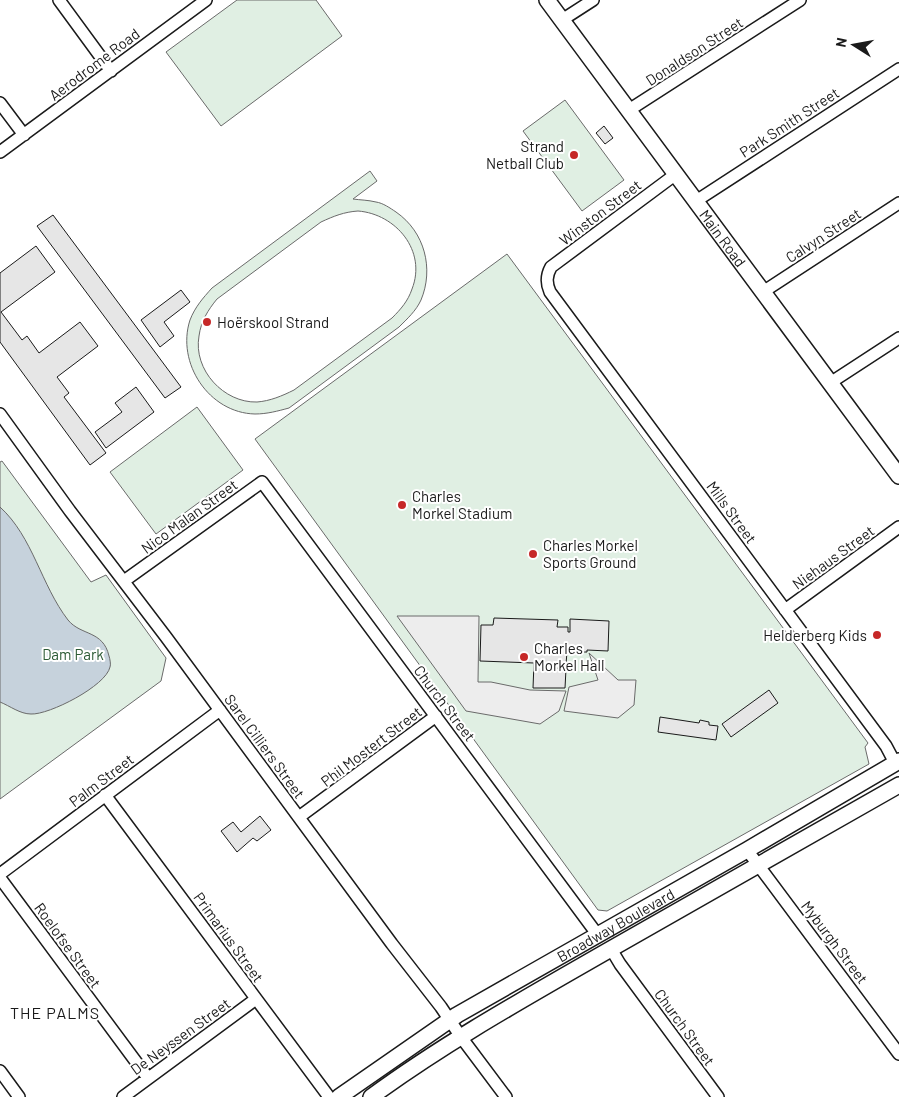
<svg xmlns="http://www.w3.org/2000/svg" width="899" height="1097" font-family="Barlow,sans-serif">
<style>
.green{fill:#e0efe3;stroke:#6a6a6a;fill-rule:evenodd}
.parking{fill:#ededed;stroke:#6a6a6a}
.water{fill:#c6d2dc;stroke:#6a6a6a}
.building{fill:#e6e6e6;stroke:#1a1a1a}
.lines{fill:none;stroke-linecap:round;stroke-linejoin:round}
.minor-casing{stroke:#1a1a1a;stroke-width:14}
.major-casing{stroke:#1a1a1a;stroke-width:18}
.minor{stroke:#fff;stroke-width:11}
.major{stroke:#fff;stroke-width:15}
.poi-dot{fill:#c62828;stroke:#fff;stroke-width:2}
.labels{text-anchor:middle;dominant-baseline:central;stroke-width:4;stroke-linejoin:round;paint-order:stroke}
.street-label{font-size:15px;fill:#1a1a1a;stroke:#fff}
.poi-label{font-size:15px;fill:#1a1a1a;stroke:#fff;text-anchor:start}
.park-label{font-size:15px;fill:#2b5a34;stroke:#fff}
.neighbourhood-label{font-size:16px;letter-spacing:1px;fill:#1a1a1a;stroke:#fff}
</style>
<rect width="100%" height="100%" fill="#fff"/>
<path class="green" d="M 237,0 L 316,0 L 342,36 L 221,126 L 166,52 Z
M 565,100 L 624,180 L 582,211 L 523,131 Z
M 370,171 L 377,181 L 353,199 C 360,200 368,200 376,202 C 383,203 390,208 396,212 C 425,232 434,269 421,300 C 416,311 407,319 399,327 L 289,408 C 278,411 267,414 255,414 C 209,413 176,363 190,320 C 195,307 203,298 212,288 ZM 358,211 C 396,214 427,251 412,289 C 408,301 401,309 392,318 L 294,390 C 282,396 270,401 257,402 C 224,403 193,370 199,336 C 201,321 208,310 217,299 L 321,222 C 334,216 344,212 358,211 Z
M 507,254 L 868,743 L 865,747 L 869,764 L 607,911 L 598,910 L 255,439 Z
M 197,407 L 243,470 L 156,534 L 110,472 Z
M 2,461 L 91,582 L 106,575 L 166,658 L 161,681 L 0,799 L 0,462 Z"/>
<path class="parking" d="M 397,616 L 479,616 L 478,682 L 491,682 L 530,690 L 566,691 L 559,711 L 540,724 L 466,711 Z
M 589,653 L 618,680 L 636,680 L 634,705 L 618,718 L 564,711 L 569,687 L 598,680 Z"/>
<path class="water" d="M 0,507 C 33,537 41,585 68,620 C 81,636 103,630 109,656 C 110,659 111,665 110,667 C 106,686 49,715 31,714 C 20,714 10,706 0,702 Z"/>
<path class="building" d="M 604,126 L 613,138 L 605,144 L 596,133 Z
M 53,215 L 181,387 L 165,398 L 37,226 Z
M 36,246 L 55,272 L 1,312 L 22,340 L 27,336 L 39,353 L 80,322 L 98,346 L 57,377 L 69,393 L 64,397 L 106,453 L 90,465 L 0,342 L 0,273 Z
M 181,290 L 190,302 L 164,322 L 174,336 L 160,347 L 141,320 Z
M 136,387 L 154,412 L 106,448 L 95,432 L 122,412 L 115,403 Z
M 494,618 L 558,620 L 557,627 L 568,627 L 568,632 L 570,632 L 570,619 L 609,621 L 608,651 L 587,650 L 587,652 L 567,652 L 566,664 L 556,663 L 556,668 L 566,669 L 565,688 L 533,688 L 534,663 L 480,661 L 481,625 L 493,625 Z
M 769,690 L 778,703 L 731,737 L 722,724 Z
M 660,717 L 699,723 L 700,720 L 709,722 L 709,725 L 718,726 L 716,740 L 658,732 Z
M 260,816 L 271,830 L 257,841 L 253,838 L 237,852 L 221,831 L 233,822 L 241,832 Z"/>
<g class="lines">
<defs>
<path id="minor" d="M 59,0 L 111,71
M 562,20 L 593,0
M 0,103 L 24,135
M 629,110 L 800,0
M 0,152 L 206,0
M 676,174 L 551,267 C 546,276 546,283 550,292 L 886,746 L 895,763
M 696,201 L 899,69
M 763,292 L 899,203
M 830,383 L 899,338
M 0,414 L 70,511 L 166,637 L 392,944 L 441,1007 L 461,1037 L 506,1097
M 124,581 L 262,482 L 597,934
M 785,610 L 899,527
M 105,795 L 329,1097
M 299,817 L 436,716
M 747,850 L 899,1054
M 0,874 L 220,710
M 0,878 L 148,1078
M 611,949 L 620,964 L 718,1097
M 0,1071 L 19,1097
M 123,1097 L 256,999"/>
<g id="major">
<path id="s1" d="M 547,0 L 899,476"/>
<path id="s2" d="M 339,1097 L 457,1015 L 747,850 L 899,761"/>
<path d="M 371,1097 C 446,1042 529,996 609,950 C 706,895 802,840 899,785"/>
</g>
</defs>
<use href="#minor" class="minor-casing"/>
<use href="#major" class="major-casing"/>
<use href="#minor" class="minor"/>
<use href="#major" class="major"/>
</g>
<g class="poi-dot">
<circle cx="574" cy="155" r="5"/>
<circle cx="207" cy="322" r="5"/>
<circle cx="402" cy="505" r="5"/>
<circle cx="533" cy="554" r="5"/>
<circle cx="877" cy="635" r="5"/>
<circle cx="524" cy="657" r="5"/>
</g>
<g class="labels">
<g class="street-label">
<text transform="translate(694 51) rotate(-33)">Donaldson Street</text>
<text transform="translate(94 64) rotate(-37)">Aerodrome Road</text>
<text transform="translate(789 122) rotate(-33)">Park Smith Street</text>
<text transform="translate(600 212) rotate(-37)">Winston Street</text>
<text transform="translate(823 235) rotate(-33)">Calvyn Street</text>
<text stroke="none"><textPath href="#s1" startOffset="296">Main Road</textPath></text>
<text transform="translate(732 512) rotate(54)">Mills Street</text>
<text transform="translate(189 516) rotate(-36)">Nico Malan Street</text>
<text transform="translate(833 557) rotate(-36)">Niehaus Street</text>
<text transform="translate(445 703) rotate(53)">Church Street</text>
<text transform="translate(265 746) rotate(54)">Sarel Cilliers Street</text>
<text transform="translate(371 746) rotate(-37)">Phil Mostert Street</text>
<text transform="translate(101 780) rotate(-37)">Palm Street</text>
<text stroke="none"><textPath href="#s2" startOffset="326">Broadway Boulevard</textPath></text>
<text transform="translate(229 937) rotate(54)">Primarius Street</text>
<text transform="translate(835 942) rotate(53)">Myburgh Street</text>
<text transform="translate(68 945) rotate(54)">Roelofse Street</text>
<text transform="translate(685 1027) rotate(54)">Church Street</text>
<text transform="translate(180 1036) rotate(-36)">De Neyssen Street</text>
</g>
<g class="poi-label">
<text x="564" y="146" text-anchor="end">Strand<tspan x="564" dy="17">Netball Club</tspan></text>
<text x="217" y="322">Hoërskool Strand</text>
<text x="412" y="496">Charles<tspan x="412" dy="17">Morkel Stadium</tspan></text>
<text x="543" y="545">Charles Morkel<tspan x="543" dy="17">Sports Ground</tspan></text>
<text x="867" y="635" text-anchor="end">Helderberg Kids</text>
<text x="534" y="648">Charles<tspan x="534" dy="17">Morkel Hall</tspan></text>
</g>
<g class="park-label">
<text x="73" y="654">Dam Park</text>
</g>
<g class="neighbourhood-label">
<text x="55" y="1012">THE PALMS</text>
</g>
</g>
<g transform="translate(854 45) rotate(281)" stroke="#ffffff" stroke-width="4" paint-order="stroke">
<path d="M0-4L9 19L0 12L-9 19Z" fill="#1a1a1a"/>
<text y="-8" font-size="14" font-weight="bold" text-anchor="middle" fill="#1a1a1a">N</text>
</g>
</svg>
